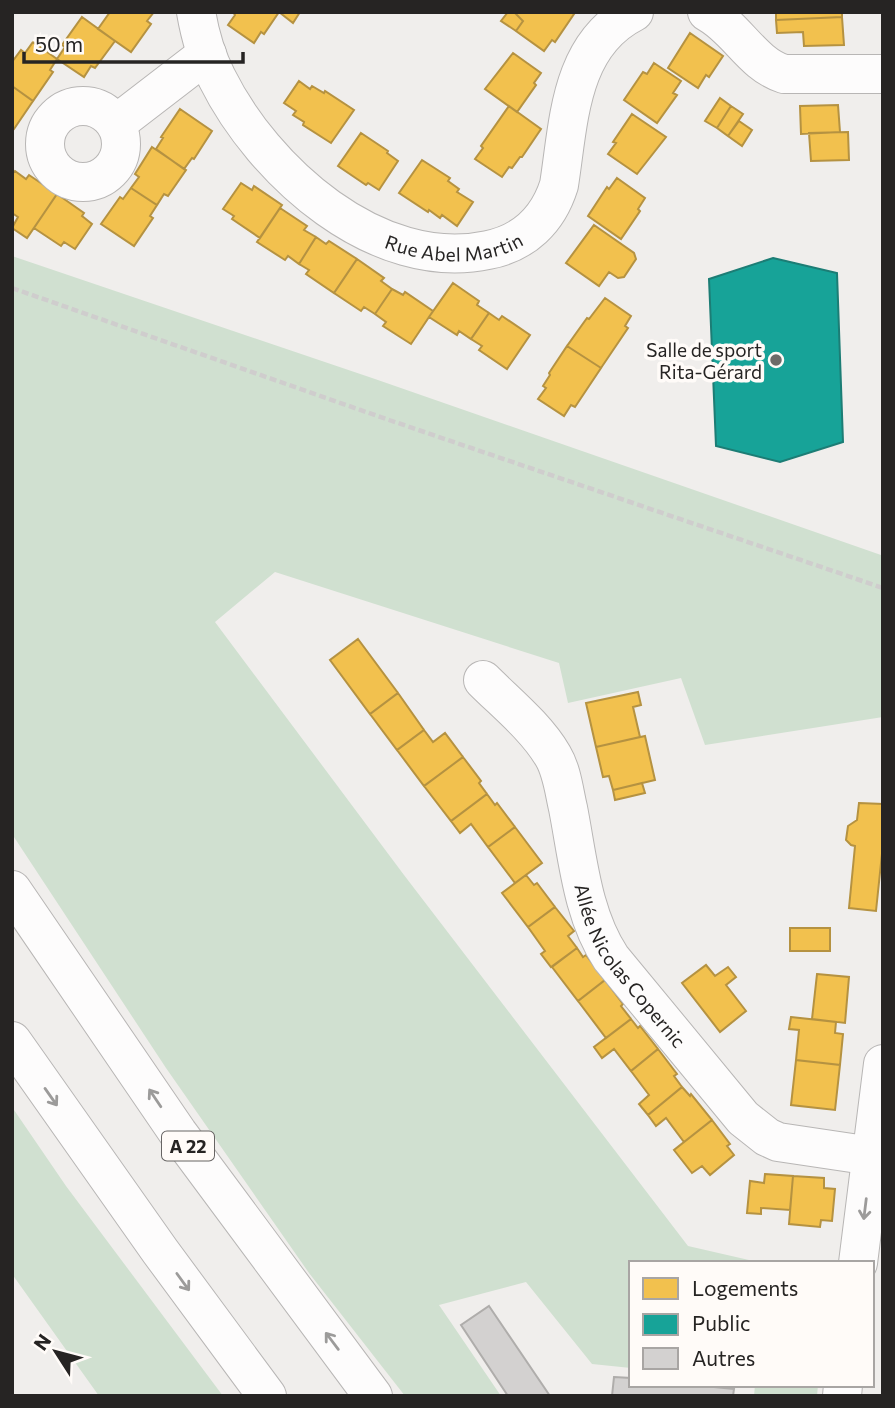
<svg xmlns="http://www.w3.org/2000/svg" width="895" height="1408" font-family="Commissioner,sans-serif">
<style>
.green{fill:#d0e0d0}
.homes{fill:#f2c14e;stroke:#b59241;stroke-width:2}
.public{fill:#17a398;stroke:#1c7d75;stroke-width:2}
.building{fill:#d3d1d0;stroke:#afadab;stroke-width:2}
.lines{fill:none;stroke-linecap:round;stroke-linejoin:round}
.minor-casing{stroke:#b8b6b5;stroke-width:40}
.highway-casing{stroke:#b8b6b5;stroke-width:40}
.path{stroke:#cfcdcd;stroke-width:4.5;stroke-dasharray:7 3.5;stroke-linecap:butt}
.minor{stroke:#fdfcfc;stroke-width:38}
.highway{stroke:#fdfcfc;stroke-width:38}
.oneway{stroke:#9c9b9a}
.poi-dot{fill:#6d6b69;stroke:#fffbf8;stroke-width:2.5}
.labels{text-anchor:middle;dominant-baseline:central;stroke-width:7;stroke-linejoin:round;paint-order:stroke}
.shield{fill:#fffbf8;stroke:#676463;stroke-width:2}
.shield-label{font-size:18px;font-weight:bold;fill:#262423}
.street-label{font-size:19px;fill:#262423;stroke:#fffbf8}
.poi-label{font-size:19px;fill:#262423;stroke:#fffbf8;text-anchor:end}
</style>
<rect width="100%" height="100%" fill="#f0eeec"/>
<path class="green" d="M 12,256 L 375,379 L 881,555 L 883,717 L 705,745 L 681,678 L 568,703 L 559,663 L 275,572 L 215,622 L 404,875 L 688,1246 L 762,1263 L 631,1263 L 631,1368 L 592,1364 L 526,1282 L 439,1305 L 501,1396 L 405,1396 L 309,1273 L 166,1068 L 12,834 Z
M 12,1107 L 66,1186 L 223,1396 L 99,1396 L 12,1274 Z
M 755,1385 L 818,1385 L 817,1396 L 754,1396 Z"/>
<path class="homes" d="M 110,12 L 154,12 L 147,21 L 151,24 L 131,52 L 98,29 Z
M 233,12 L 279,12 L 264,34 L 261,32 L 254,43 L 228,25 L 235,15 Z
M 279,12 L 300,12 L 293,23 Z
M 508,12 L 514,12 L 523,21 L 516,31 L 501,21 Z
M 514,12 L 571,12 L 574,14 L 555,42 L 552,40 L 544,51 L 516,31 L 523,21 Z
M 776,12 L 842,12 L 842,17 L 776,20 Z
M 82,17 L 115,41 L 95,68 L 91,66 L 84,77 L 57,59 L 65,47 L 62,45 Z
M 842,17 L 844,45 L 804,46 L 803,32 L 777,33 L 776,20 Z
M 690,33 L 723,56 L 709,77 L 706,75 L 698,88 L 668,68 Z
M 33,42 L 57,59 L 50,70 L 53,72 L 33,101 L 12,86 L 12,62 L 21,50 L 25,53 Z
M 513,53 L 541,73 L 534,83 L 536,85 L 517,112 L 485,89 Z
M 654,63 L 681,81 L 673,93 L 677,95 L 657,123 L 624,100 L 643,72 L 647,74 Z
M 299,81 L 310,89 L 312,86 L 324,93 L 325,91 L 354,110 L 331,143 L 303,125 L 304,122 L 293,115 L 296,111 L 284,103 Z
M 12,86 L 33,101 L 14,129 L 12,128 Z
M 720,98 L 731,106 L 717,128 L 705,121 Z
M 838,105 L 840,132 L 801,134 L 800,106 Z
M 509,106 L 541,129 L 522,157 L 520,157 L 512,168 L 509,167 L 502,177 L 475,159 L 483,148 L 481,146 Z
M 731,106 L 743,114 L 728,136 L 717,128 Z
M 180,109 L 212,131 L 194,159 L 192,158 L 184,169 L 156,149 L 163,138 L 161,137 Z
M 632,114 L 666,137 L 637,174 L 608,154 L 616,143 L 613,142 Z
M 739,121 L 752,130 L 742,146 L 728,136 Z
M 848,132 L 849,160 L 811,161 L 809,133 Z
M 361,133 L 388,151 L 387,153 L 398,161 L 379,190 L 368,183 L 366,185 L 338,166 Z
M 152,147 L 186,170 L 168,196 L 164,194 L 157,205 L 131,188 L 139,177 L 135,174 Z
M 422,160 L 450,178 L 448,181 L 459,189 L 457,192 L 473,202 L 457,226 L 442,215 L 440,218 L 429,210 L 428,212 L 399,193 Z
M 15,171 L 26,179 L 29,175 L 57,194 L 27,238 L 12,228 L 18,217 L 12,213 L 12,174 Z
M 617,178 L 645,198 L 638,209 L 640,211 L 621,239 L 588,216 L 607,187 L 609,189 Z
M 241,183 L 252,190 L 254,186 L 282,205 L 260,238 L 232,219 L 234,216 L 223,209 Z
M 131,188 L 157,205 L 150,216 L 153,218 L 134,246 L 101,224 L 120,197 L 123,199 Z
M 57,194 L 84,213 L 82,216 L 92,224 L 75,249 L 64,242 L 61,246 L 34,228 Z
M 280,208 L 307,226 L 304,230 L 316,237 L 299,264 L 288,256 L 285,260 L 257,242 Z
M 594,225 L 634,253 L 636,259 L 624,277 L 618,278 L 609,272 L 599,286 L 566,263 Z
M 316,237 L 326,244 L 329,241 L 357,259 L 334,293 L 306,274 L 309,270 L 299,264 Z
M 357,259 L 384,278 L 381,281 L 392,289 L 375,314 L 364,307 L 361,311 L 334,293 Z
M 453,283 L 479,301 L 477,305 L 489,313 L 471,339 L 459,331 L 457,335 L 429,317 Z
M 392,289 L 403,295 L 405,292 L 433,311 L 411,344 L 383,326 L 386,322 L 375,314 Z
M 605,298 L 631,316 L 625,326 L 628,328 L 601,368 L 567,346 L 587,318 L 589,319 Z
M 489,313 L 499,320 L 502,316 L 530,335 L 507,369 L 479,350 L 482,346 L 471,339 Z
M 567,346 L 601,368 L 575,407 L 571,405 L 564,416 L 538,399 L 546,388 L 543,386 L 550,375 L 549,373 Z
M 358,639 L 398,693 L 370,714 L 330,660 Z
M 638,692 L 641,705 L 633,707 L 640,737 L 596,747 L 586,703 Z
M 398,693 L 424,730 L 397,750 L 370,714 Z
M 424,730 L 433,742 L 445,733 L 463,757 L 424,786 L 397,750 Z
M 645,736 L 655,780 L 613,790 L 609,776 L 603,777 L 596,747 Z
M 463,757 L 481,781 L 479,783 L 487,794 L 451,821 L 424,786 Z
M 642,783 L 645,793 L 615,800 L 613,790 Z
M 487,794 L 495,805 L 497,803 L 515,827 L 488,847 L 471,824 L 460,833 L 451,821 Z
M 859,803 L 883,804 L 883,844 L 876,911 L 849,908 L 855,846 L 851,845 L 846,840 L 848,826 L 857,820 Z
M 515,827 L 542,863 L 515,883 L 488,847 Z
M 526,875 L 534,885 L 537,883 L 555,907 L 528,927 L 502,893 Z
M 555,907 L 574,931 L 568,936 L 577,948 L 551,967 L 541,954 L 545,951 L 528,927 Z
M 790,928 L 830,928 L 830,951 L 790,951 Z
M 577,948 L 583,957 L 586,955 L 605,980 L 578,1001 L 552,967 Z
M 706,965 L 715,976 L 728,967 L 736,977 L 726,985 L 746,1011 L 720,1032 L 682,983 Z
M 817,974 L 849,977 L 845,1023 L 812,1019 Z
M 605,980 L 623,1004 L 621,1006 L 631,1019 L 606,1038 L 578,1001 Z
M 791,1017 L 836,1022 L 835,1033 L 843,1034 L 840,1065 L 796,1060 L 799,1030 L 789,1029 Z
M 631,1019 L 638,1028 L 640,1026 L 658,1049 L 631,1071 L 614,1049 L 602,1058 L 594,1047 Z
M 658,1049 L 677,1074 L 674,1076 L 682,1087 L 648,1115 L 639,1104 L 649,1095 L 631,1071 Z
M 796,1060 L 840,1065 L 835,1110 L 791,1105 Z
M 682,1087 L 690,1096 L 691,1094 L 712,1120 L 684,1142 L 666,1118 L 656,1126 L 648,1115 Z
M 712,1120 L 730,1144 L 727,1146 L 734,1155 L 710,1175 L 702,1166 L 692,1173 L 674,1150 Z
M 765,1174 L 793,1176 L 790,1210 L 761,1208 L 761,1214 L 747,1213 L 750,1181 L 764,1183 Z
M 793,1176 L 824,1178 L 824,1188 L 835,1189 L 832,1221 L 821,1220 L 820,1227 L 789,1224 Z"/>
<path class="public" d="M 773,258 L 837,273 L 843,442 L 780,462 L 716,446 L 709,279 Z"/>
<path class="building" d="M 489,1306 L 550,1396 L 508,1396 L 461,1325 Z
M 614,1377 L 631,1378 L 631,1385 L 694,1385 L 734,1389 L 733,1396 L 612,1396 Z"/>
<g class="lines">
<defs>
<g id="minor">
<path id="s1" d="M 196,12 C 200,35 206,57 217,78 C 263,171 377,274 488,250 C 524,243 548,220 559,185 C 569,122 569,45 634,12"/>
<path d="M 707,12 C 737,28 752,64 784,74 L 883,74"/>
<circle cx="83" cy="144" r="38"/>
<path d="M 116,124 L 207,54"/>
<path id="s2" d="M 483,680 C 507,704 536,727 553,756 C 562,771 564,791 568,808 C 578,859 582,914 611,958 L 743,1118 L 767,1137 L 778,1142 L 872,1156"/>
<path d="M 858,1263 L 883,1064"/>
<path d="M 842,1396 L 843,1385"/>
</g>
<path id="highway" d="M 12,890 L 178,1133 L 373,1396
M 12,1041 L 160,1251 L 267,1396"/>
</defs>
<use href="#minor" class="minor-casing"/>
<use href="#highway" class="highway-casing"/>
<path class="path" d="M 12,288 L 389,420 L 883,588"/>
<use href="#minor" class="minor"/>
<use href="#highway" class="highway"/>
</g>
<defs><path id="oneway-shaft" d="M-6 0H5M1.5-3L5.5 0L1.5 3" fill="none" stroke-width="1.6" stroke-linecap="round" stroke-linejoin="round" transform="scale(1.75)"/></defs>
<g class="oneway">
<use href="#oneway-shaft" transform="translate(51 1097) rotate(55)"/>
<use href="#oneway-shaft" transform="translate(155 1098) rotate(-124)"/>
<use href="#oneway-shaft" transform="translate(865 1209) rotate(97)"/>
<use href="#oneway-shaft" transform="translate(183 1282) rotate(54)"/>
<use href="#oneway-shaft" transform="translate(332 1341) rotate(-127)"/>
</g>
<circle class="poi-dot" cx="776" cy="360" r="7"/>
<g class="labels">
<rect class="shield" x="162" y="1131.5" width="52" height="29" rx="5"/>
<g class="shield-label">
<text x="188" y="1146">A 22</text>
</g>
<g class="street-label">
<text stroke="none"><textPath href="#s1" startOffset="378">Rue Abel Martin</textPath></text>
<text stroke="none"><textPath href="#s2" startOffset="331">Allée Nicolas Copernic</textPath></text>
</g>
<g class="poi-label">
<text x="762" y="349">Salle de sport<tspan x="762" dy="22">Rita-Gérard</tspan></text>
</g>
</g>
<rect width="895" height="1408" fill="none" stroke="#262423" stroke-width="28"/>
<rect x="629" y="1261" width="245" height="126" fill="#fffbf8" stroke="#a8a5a3" stroke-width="2"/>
<rect x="643" y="1278" width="35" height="21" fill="#f2c14e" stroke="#a8a5a3" stroke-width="2"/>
<text x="692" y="1296" font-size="21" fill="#262423">Logements</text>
<rect x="643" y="1314" width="35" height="21" fill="#17a398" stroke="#a8a5a3" stroke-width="2"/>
<text x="692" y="1331" font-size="21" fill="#262423">Public</text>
<rect x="643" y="1348" width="35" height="21" fill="#d3d1d0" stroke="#a8a5a3" stroke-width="2"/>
<text x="692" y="1366" font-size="21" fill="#262423">Autres</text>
<g transform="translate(56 1352) rotate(306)" stroke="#fffbf8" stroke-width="5" paint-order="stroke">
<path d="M0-5L12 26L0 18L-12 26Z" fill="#262423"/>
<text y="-10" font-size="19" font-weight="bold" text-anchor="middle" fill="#262423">N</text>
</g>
<path d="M24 52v10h219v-10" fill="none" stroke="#262423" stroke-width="3.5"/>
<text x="35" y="52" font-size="21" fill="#262423" stroke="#fffbf8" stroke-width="5" paint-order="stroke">50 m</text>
</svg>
